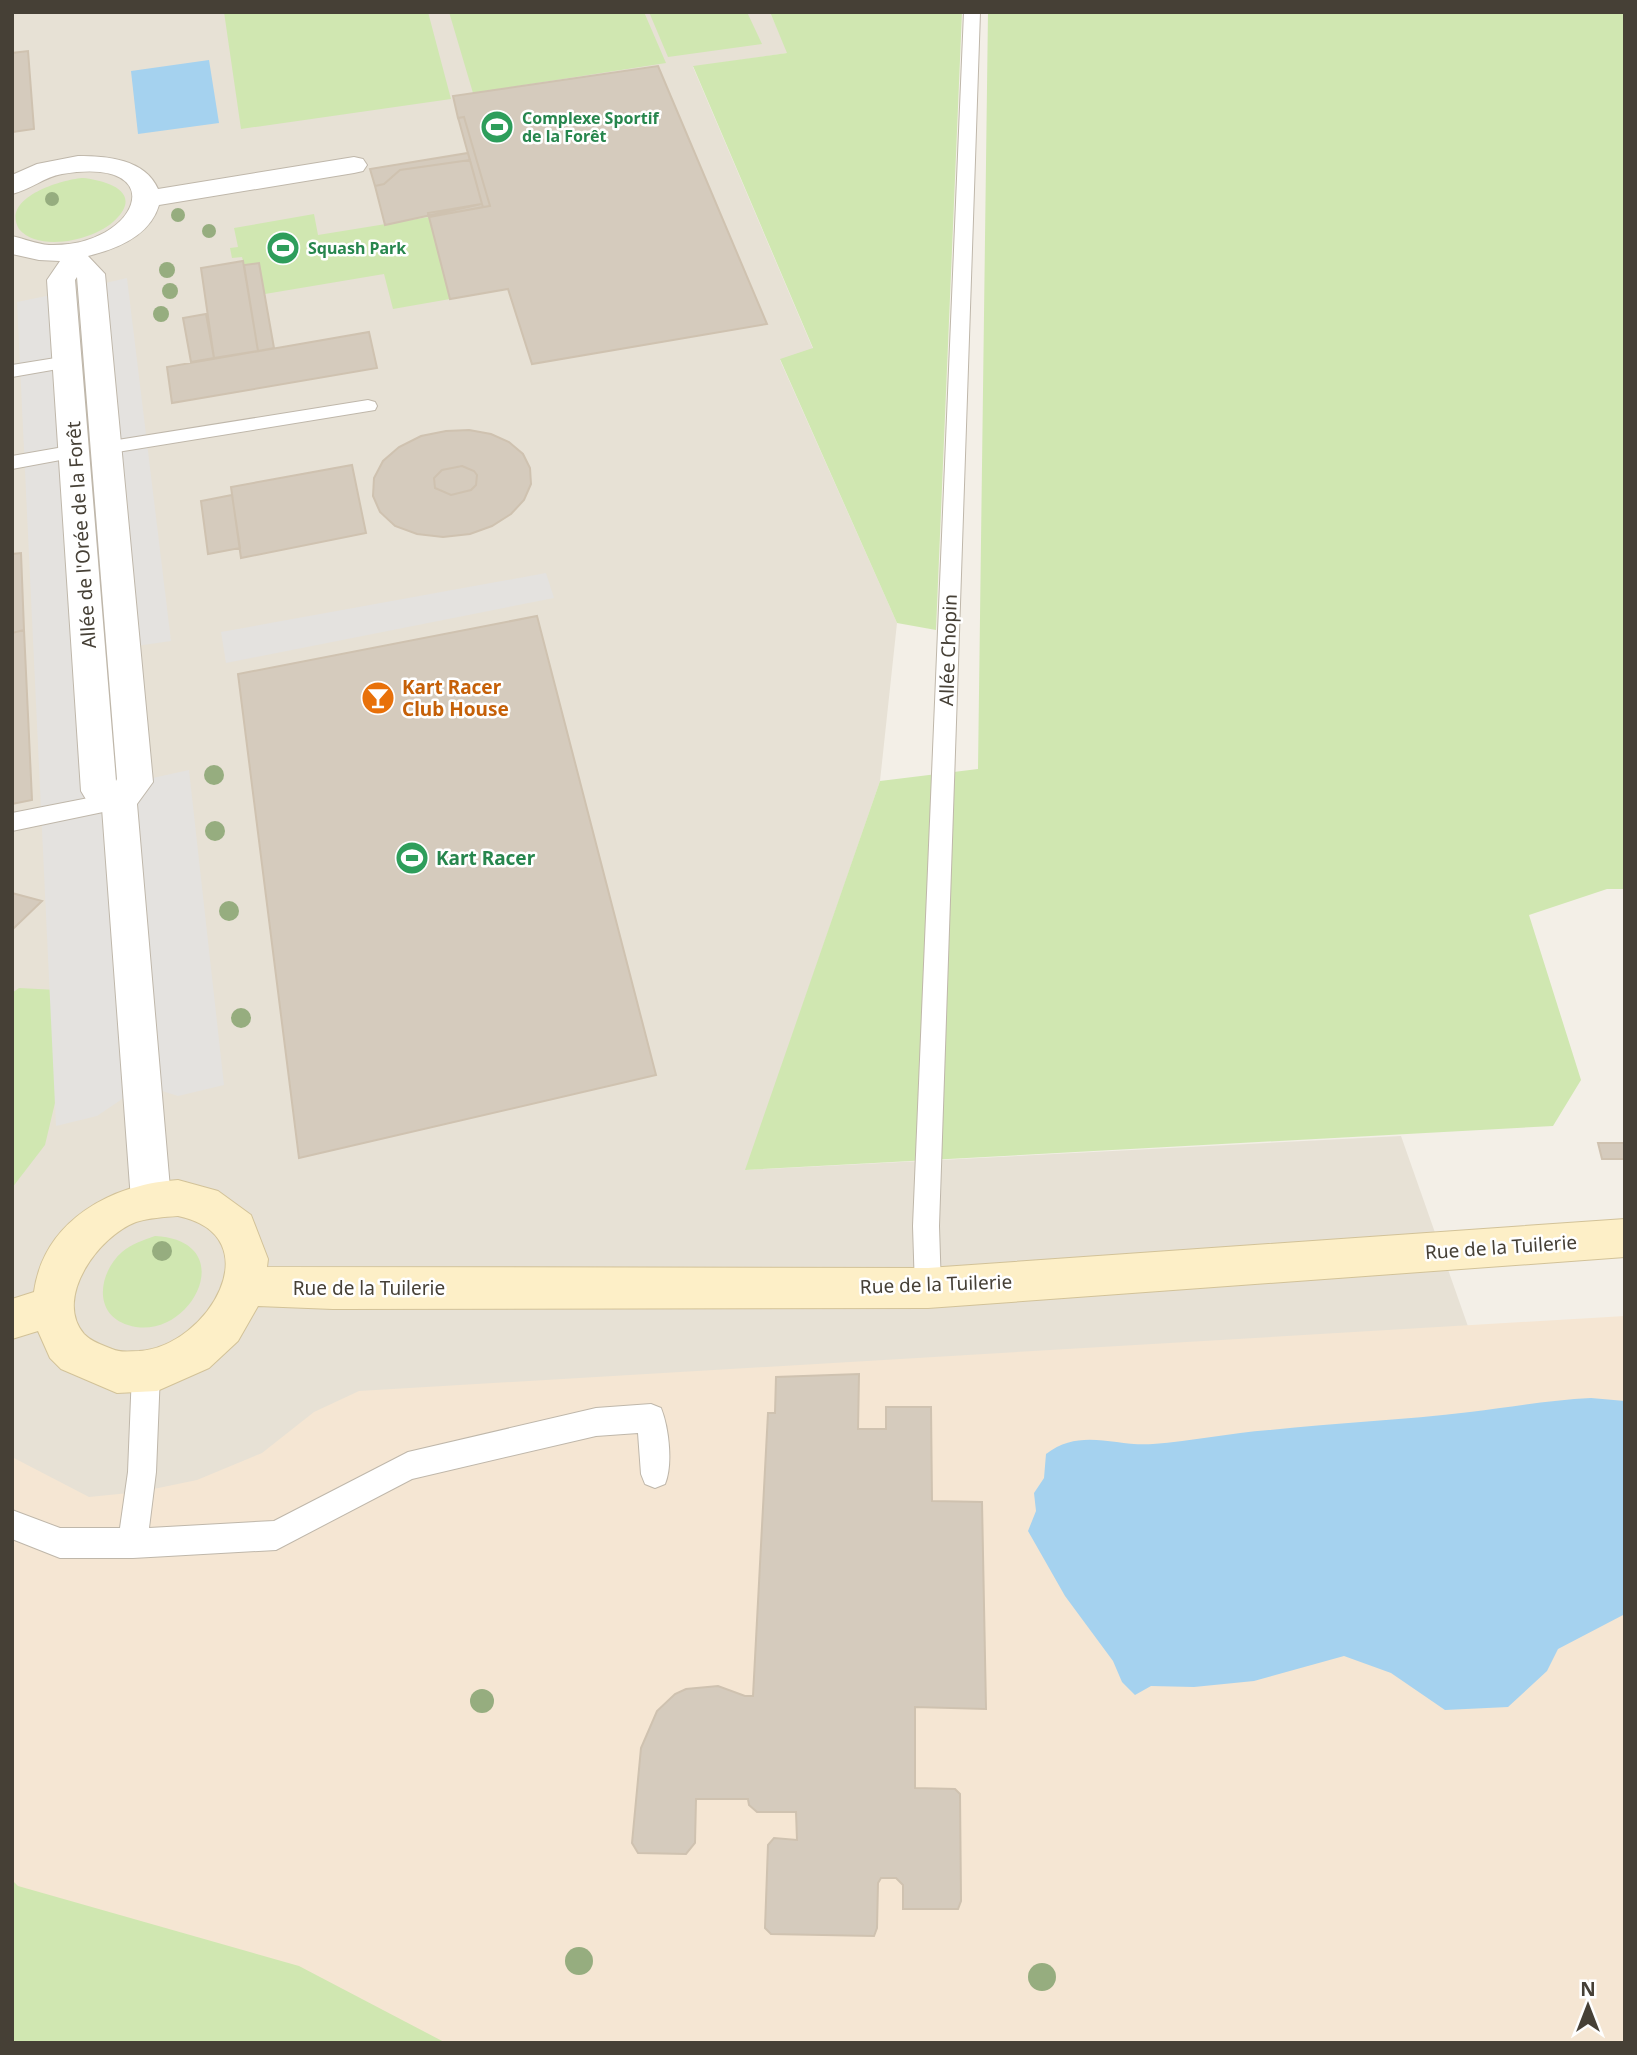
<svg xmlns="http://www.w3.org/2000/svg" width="1637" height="2055" font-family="'Noto Sans',sans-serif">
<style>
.residential{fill:#e7e1d5}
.commercial{fill:#f5e6d3}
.green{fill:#d0e7b1}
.parking{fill:#e4e2df}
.water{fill:#a5d2ef}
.building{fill:#d5cbbd;stroke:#cfc2b0;stroke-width:2}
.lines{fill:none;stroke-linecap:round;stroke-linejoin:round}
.lane-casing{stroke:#bfb7aa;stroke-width:2}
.street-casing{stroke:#bfb7aa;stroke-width:2}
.secondary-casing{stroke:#d2c298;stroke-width:2}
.lane{fill:#fff;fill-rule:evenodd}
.street{fill:#fff;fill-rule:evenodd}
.secondary{fill:#fdefc7;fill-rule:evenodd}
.tree{fill:#96ad7f}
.labels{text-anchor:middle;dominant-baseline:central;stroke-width:5;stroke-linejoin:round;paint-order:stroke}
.far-leisure-label{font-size:16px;font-weight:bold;fill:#27864d;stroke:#fff;text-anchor:start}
.street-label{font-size:19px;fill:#464036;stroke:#fff}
.food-label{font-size:19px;font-weight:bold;fill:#c56008;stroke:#fff;text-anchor:start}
.leisure-label{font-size:19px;font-weight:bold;fill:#27864d;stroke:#fff;text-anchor:start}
</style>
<rect width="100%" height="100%" fill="#f3efe7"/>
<path class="residential" d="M 12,12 L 770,12 L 788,53 L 693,67 L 813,349 L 780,360 L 897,623 L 880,781 L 746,1170 L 1401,1136 L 1603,1710 L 1625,2043 L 12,2043 Z"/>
<path class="commercial" d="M 1625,1316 L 1625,2043 L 12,2043 L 12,1457 L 89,1497 L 139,1492 L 197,1480 L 262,1453 L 314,1412 L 359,1391 Z"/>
<path class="green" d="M 224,12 L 428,12 L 451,99 L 241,129 Z
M 449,12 L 644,12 L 666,63 L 473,93 Z
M 649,12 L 747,12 L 762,44 L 668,57 Z
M 770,12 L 962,12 L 936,630 L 897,623 L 780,359 L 813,348 L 693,66 L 787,53 Z
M 988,12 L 1625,12 L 1625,889 L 1607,889 L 1529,915 L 1581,1080 L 1553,1126 L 745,1170 L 880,781 L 978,769 Z
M 83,178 C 103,180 142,190 118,217 C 100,239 40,254 19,229 C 0,197 64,179 83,178 Z
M 314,214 L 318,235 L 429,217 L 450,299 L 393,309 L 384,274 L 265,294 L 259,264 L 244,265 L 242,257 L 232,258 L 230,248 L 238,247 L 234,228 Z
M 19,988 L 57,990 L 63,1069 L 45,1145 L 12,1188 L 12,993 Z
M 155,1236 C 244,1241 189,1345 128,1325 C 92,1314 99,1272 122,1252 C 131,1244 144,1240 155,1236 Z
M 12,1880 L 18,1886 L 299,1966 L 446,2043 L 12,2043 Z"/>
<path class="parking" d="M 127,278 L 171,641 L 136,646 L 101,284 Z
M 51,295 L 99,791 L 140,1069 L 121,818 L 148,779 L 189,770 L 224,1085 L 178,1096 L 143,1085 L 97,1116 L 56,1126 L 17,302 Z
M 546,573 L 554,598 L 226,663 L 221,632 Z"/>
<path class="water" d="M 209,60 L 219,123 L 138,134 L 131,71 Z
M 1591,1398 L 1625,1401 L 1625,1614 L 1558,1649 L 1547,1671 L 1508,1707 L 1445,1710 L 1391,1673 L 1344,1656 L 1254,1681 L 1194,1687 L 1151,1686 L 1135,1695 L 1122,1682 L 1113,1661 L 1065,1596 L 1028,1531 L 1036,1511 L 1034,1493 L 1044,1478 L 1046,1454 C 1081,1427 1115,1447 1153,1444 C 1192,1441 1231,1433 1269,1430 C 1336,1423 1404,1420 1470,1412 C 1511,1407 1550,1400 1591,1398 Z"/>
<path class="building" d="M 28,51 L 34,129 L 12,132 L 12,53 Z
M 658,66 L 767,324 L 532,364 L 508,289 L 450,299 L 429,217 L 490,206 L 464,117 L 458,118 L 453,96 Z
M 464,117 L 490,206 L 483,207 L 482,204 L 459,121 L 458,118 Z
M 468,153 L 470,160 L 400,170 L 384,184 L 375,186 L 370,169 Z
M 470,160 L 482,204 L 385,225 L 375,186 L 384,184 L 400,170 Z
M 482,204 L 483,207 L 429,217 L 428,213 Z
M 243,261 L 258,351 L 214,358 L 201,268 Z
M 259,263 L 274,348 L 258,351 L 244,265 Z
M 206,314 L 214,358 L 191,362 L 183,318 Z
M 369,332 L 377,368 L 172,403 L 167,367 Z
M 469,430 L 491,434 L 509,442 L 523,454 L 530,468 L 531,484 L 524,500 L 511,514 L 492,526 L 470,534 L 443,537 L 417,534 L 395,526 L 380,512 L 373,496 L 374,478 L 383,461 L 399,447 L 421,436 L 446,431 Z
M 352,465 L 366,533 L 241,558 L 231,487 Z
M 462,466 L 474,471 L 477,475 L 476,485 L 471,490 L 451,495 L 435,488 L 434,478 L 442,470 Z
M 232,495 L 240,548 L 208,554 L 201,501 Z
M 21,553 L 24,630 L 12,633 L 12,554 Z
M 537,616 L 656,1075 L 299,1158 L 238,674 Z
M 24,630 L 32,800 L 12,804 L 12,633 Z
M 12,893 L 42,901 L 12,930 Z
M 1598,1143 L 1625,1143 L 1625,1159 L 1602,1159 Z
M 859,1374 L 858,1429 L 886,1429 L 886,1407 L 931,1407 L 932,1501 L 982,1502 L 986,1709 L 915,1707 L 915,1788 L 955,1789 L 960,1794 L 961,1901 L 958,1909 L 903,1909 L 903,1885 L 896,1878 L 881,1878 L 878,1883 L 877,1928 L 874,1936 L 771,1934 L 765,1928 L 768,1845 L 774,1838 L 797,1840 L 796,1812 L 757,1812 L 749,1805 L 748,1799 L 696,1799 L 695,1843 L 686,1854 L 638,1853 L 632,1843 L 641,1748 L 657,1711 L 675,1694 L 686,1689 L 718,1686 L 745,1696 L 753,1696 L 768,1413 L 775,1413 L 776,1377 Z"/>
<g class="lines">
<defs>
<path id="lane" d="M 964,12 L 980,12 L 939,1226 L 941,1288 L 937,1297 L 928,1300 L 919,1297 L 915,1288 L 913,1226 Z
M 68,356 L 75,358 L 77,362 L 75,366 L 12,377 L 12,365 Z
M 368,400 L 375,402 L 377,406 L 375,410 L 105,454 L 98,453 L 95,448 L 98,443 L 105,442 Z
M 75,445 L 82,446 L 85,451 L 82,456 L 12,469 L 12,456 Z
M 119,792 L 127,795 L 130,801 L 127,807 L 12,831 L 12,813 Z
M 146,1360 L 156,1364 L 160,1373 L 156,1472 L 149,1528 L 274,1521 L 408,1452 L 596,1408 L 651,1404 L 661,1408 C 669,1428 673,1465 665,1484 L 655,1488 L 645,1484 L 641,1474 L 638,1433 L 596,1436 L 412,1479 L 276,1550 L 133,1558 L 60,1558 L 12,1539 L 12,1510 L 60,1528 L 120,1528 L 128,1472 L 132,1373 L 136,1364 Z"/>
<path id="street" d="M 78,156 C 107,156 145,159 158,189 L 354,157 L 363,159 L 367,165 L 363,171 L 354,173 L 159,205 C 150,236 117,249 88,256 L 105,274 L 153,782 L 137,804 L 171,1200 L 165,1213 L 151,1218 L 137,1213 L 131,1200 L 102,808 L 87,801 L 81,791 L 47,280 L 60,261 L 39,260 L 12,254 L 12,236 C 25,239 36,244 49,245 C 139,248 174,155 62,174 C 44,177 30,190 12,194 L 12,175 L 37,164 ZM 77,277 L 117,779 L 116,781 L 75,280 Z"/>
<path id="secondary" d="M 178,1180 L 218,1191 L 251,1215 L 268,1259 L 267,1267 L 928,1268 L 1625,1219 L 1625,1257 L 928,1308 L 333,1309 L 258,1306 L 238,1341 L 209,1368 L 157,1391 L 117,1393 L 61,1369 L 50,1358 L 38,1331 L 12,1339 L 12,1299 L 34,1292 C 44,1220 112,1184 178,1180 ZM 178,1216 C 273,1236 208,1347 139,1351 C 130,1351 121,1353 112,1349 C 102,1345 92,1342 84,1334 C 53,1298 99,1236 136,1222 C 149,1218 164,1217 178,1216 Z"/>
</defs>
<use href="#lane" class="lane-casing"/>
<use href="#street" class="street-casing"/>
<use href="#secondary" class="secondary-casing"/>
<use href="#lane" class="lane"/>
<use href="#street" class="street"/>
<use href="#secondary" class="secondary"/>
</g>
<g class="tree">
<circle cx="52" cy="199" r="7"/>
<circle cx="178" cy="215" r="7"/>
<circle cx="209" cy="231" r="7"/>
<circle cx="167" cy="270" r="8"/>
<circle cx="170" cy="291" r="8"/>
<circle cx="161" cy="314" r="8"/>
<circle cx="214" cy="775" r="10"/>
<circle cx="215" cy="831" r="10"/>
<circle cx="229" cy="911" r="10"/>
<circle cx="241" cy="1018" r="10"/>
<circle cx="162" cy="1251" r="10"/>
<circle cx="482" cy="1701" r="12"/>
<circle cx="579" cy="1961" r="14"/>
<circle cx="1042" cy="1977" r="14"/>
</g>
<defs>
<symbol id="stadium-disc" viewBox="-11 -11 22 22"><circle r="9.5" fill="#2e9e5b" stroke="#fff"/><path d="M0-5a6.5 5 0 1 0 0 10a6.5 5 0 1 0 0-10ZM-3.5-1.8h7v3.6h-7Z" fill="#fff"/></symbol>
<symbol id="bar-disc" viewBox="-11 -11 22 22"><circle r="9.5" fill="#e8710a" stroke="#fff"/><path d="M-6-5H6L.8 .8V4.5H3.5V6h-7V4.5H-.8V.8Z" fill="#fff"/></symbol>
</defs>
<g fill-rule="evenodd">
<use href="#stadium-disc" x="478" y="108" width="38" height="38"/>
<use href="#stadium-disc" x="264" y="229" width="38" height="38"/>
<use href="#bar-disc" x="359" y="679" width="38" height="38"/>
<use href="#stadium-disc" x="393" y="839" width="38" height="38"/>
</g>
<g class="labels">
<g class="far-leisure-label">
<text x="522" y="118">Complexe Sportif<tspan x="522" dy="18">de la Forêt</tspan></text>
<text x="308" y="248">Squash Park</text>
</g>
<g class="street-label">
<text transform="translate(81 535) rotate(-94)">Allée de l'Orée de la Forêt</text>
<text transform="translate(948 650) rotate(-88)">Allée Chopin</text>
<text transform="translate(1501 1247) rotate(-4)">Rue de la Tuilerie</text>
<text transform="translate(936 1284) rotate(-2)">Rue de la Tuilerie</text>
<text x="369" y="1288">Rue de la Tuilerie</text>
</g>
<g class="food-label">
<text x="402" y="687">Kart Racer<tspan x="402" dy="22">Club House</tspan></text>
</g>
<g class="leisure-label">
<text x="436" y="858">Kart Racer</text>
</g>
</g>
<rect width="1637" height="2055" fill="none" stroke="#464036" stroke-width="28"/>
<g transform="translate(1588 2006)" stroke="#ffffff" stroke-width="5" paint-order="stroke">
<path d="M0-5L12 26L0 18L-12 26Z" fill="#464036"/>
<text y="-10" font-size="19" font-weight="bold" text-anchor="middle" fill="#464036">N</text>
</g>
</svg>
